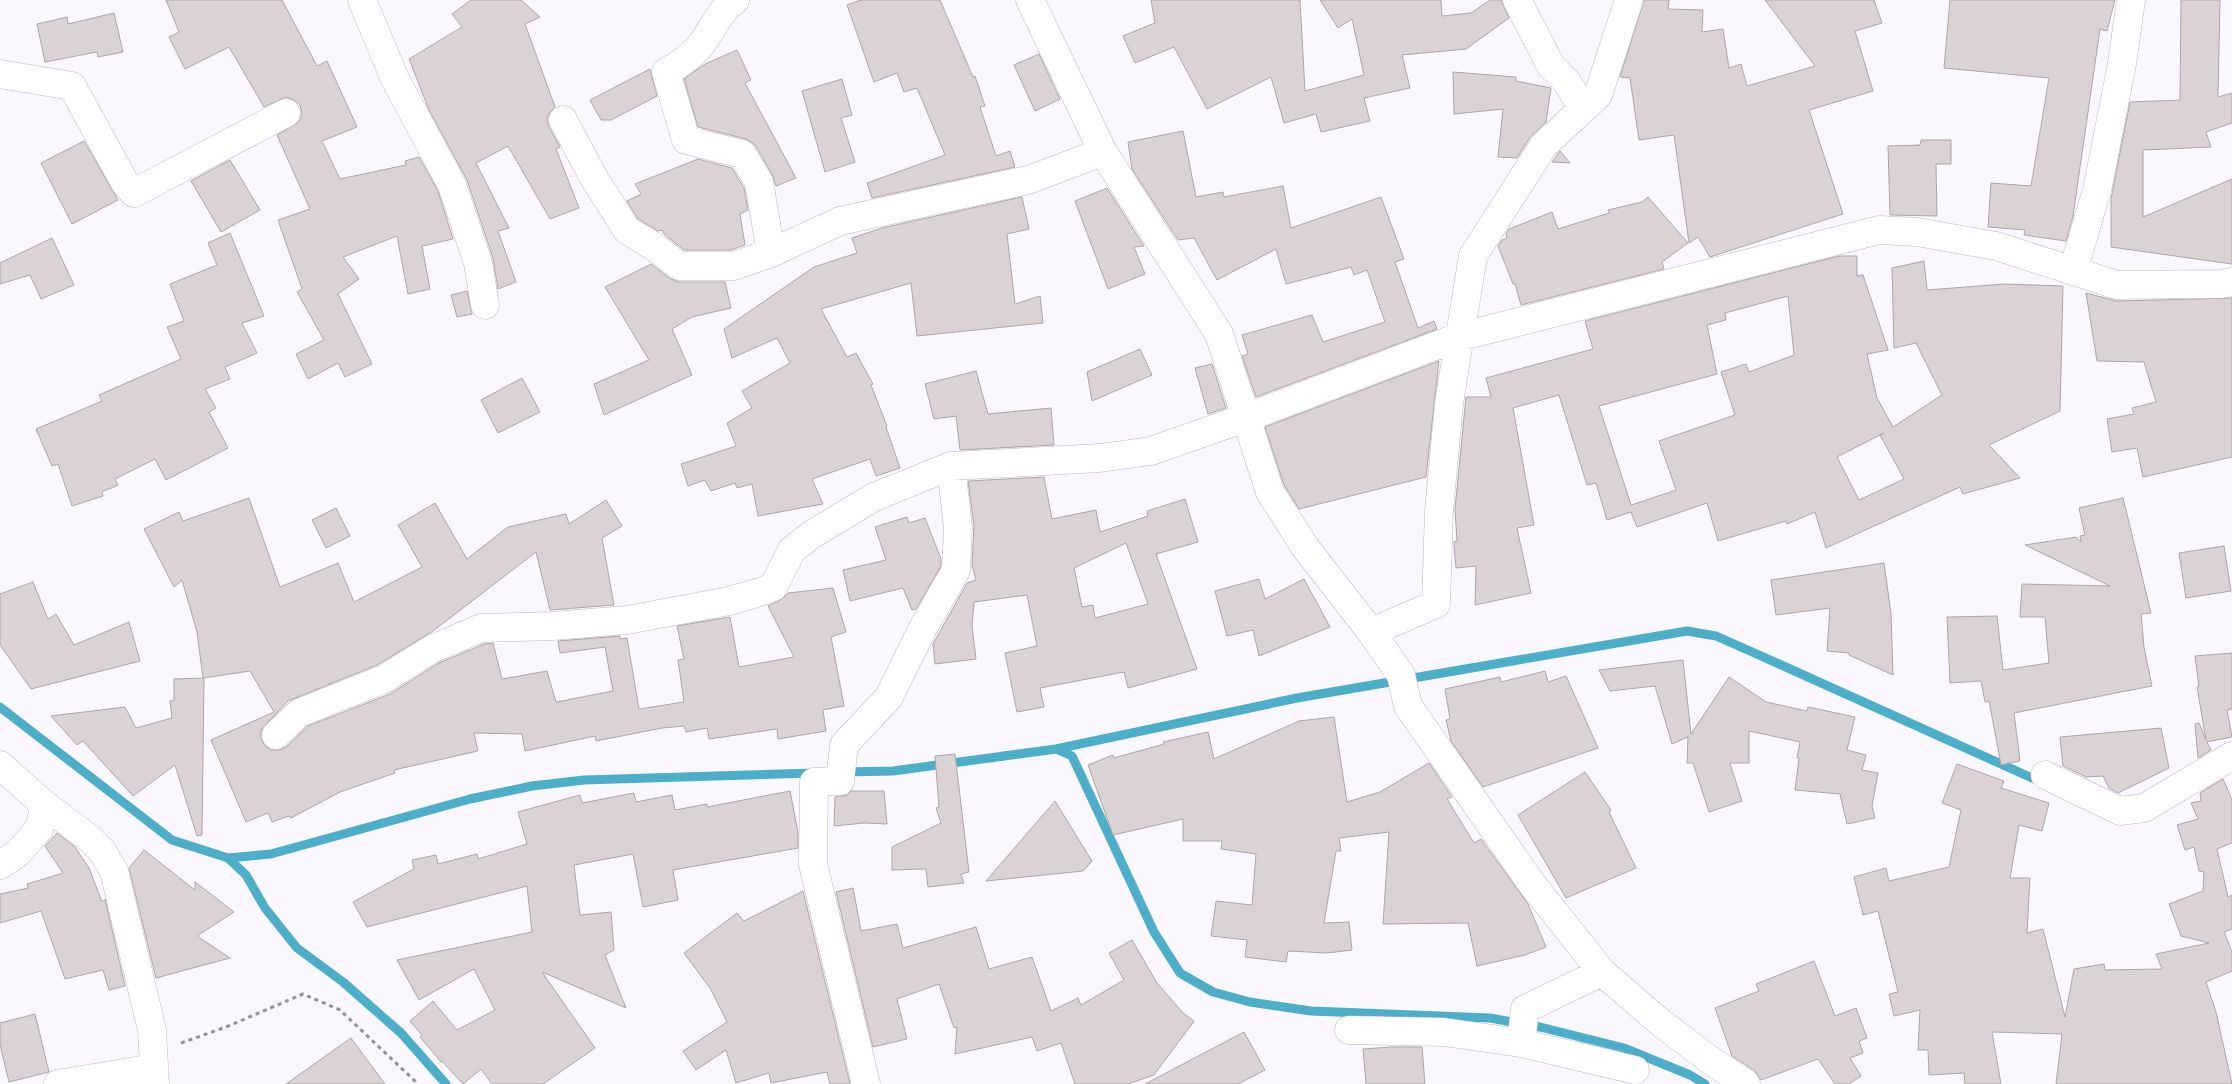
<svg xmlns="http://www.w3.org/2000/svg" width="2232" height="1084" font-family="'Libre Baskerville',serif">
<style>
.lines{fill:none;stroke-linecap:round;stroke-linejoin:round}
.stream{stroke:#4daeca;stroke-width:9}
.building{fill:#dad2d5;stroke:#ada6a8;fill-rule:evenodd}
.minor-casing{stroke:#bbb9bf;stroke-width:29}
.path{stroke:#959297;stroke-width:3;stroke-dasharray:4 4;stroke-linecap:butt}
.minor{stroke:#fff;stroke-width:28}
</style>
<rect width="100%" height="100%" fill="#faf7fe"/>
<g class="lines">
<path class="stream" d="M 0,707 L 172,840 L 228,858 L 271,854 L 470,799 L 532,786 L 584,780 L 815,773
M 1056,749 L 1072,756 L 1154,932 L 1180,973 L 1213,992 L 1250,1002 L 1311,1011 L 1490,1018 L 1540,1027 L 1624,1048 L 1690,1075 L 1705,1084
M 843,772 L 893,771 L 1056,749 L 1297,698 L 1687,631 L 1716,636 L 1759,655 L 2041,782
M 228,858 L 246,875 L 265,908 L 297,948 L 343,982 L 401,1033 L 446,1084"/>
</g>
<path class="building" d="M 166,0 L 282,0 L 317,66 L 327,61 L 357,127 L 322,141 L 340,179 L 406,165 L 405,161 L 419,157 L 438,191 L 453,239 L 422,246 L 430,289 L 408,294 L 397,236 L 343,257 L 359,279 L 338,294 L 372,364 L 345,377 L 338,363 L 308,379 L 296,354 L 324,340 L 297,292 L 302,289 L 278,220 L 310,209 L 277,135 L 299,122 L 302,114 L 300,105 L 294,100 L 286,97 L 264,107 L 229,47 L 185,69 L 169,37 L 179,32 Z
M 471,0 L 521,0 L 540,17 L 525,24 L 555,107 L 550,112 L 547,119 L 549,127 L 560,147 L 556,149 L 579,208 L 550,219 L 508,146 L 476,163 L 509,228 L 498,231 L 516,282 L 498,289 L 493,258 L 467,180 L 429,110 L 409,59 L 462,27 L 452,14 Z
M 861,0 L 940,0 L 973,77 L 975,76 L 985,106 L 980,107 L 996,156 L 1010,151 L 1015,167 L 872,198 L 867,183 L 945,155 L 917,88 L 904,92 L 897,73 L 874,82 L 847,5 Z
M 1151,0 L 1300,0 L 1305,91 L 1364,75 L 1352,19 L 1338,28 L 1320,0 L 1441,0 L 1442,16 L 1471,13 L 1490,0 L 1501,0 L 1509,18 L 1466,49 L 1402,55 L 1410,88 L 1364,98 L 1370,121 L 1321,132 L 1316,114 L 1284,123 L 1271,77 L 1207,109 L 1174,47 L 1135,63 L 1123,36 L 1155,23 Z
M 1644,0 L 1669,0 L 1668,9 L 1703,10 L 1702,32 L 1723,29 L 1729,68 L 1741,64 L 1747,86 L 1815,66 L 1765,0 L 1874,0 L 1882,23 L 1855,31 L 1873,91 L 1809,110 L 1843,214 L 1710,257 L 1698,237 L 1689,243 L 1674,135 L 1639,140 L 1630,78 L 1620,77 Z
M 1950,0 L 2115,0 L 2107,31 L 2100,29 L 2073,216 L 2066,241 L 2024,235 L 2025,230 L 1988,227 L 1991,183 L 2031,186 L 2049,78 L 1944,68 Z
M 2181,0 L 2220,0 L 2218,97 L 2232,93 L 2232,123 L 2206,132 L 2211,147 L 2143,150 L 2143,217 L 2232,179 L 2232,264 L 2111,247 L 2111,199 L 2130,102 L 2180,100 Z
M 114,13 L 123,52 L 98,57 L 97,52 L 45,62 L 37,24 L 67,17 L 68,24 Z
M 737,50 L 751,80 L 745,83 L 796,178 L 776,186 L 772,174 L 755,145 L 746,139 L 698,127 L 684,79 L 705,64 Z
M 1039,54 L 1060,99 L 1035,111 L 1014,65 Z
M 650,69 L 657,96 L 611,120 L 601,120 L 590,100 Z
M 1453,72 L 1516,77 L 1516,81 L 1551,88 L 1546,122 L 1531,136 L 1517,158 L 1498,157 L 1503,109 L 1454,114 Z
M 842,79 L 852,115 L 841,118 L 855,162 L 825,172 L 802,91 Z
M 1183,131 L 1196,197 L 1223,192 L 1224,197 L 1283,186 L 1291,228 L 1381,197 L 1404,259 L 1395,262 L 1418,328 L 1434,321 L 1437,329 L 1256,397 L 1242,356 L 1248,354 L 1242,335 L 1312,315 L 1323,342 L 1385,322 L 1367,270 L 1354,275 L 1351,267 L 1286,284 L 1276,249 L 1217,280 L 1194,238 L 1178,240 L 1132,169 L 1128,142 Z
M 1921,140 L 1951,140 L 1951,164 L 1936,164 L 1937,216 L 1890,215 L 1888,146 L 1920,145 Z
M 84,141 L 118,200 L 72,224 L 41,163 Z
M 1560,151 L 1570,163 L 1552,162 Z
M 698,159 L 732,168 L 744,188 L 748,210 L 740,214 L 745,245 L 731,250 L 684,250 L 664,234 L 662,230 L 658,231 L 638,219 L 627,201 L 641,194 L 635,184 Z
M 230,160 L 260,210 L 221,232 L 191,181 Z
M 1107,188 L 1144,246 L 1134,247 L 1145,274 L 1108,289 L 1075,201 Z
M 1022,197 L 1029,229 L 1007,234 L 1015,304 L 1040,296 L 1043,323 L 917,336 L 911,283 L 821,309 L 847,357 L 856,353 L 873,384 L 871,385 L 887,426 L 886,427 L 900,468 L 876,476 L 870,459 L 812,479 L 823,504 L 758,516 L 752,484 L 737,488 L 735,483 L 711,491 L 705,480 L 688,486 L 681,464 L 736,446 L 727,423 L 752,408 L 742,391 L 790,363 L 777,338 L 732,358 L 724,329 L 814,267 L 857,253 L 852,238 L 882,228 Z
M 1648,197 L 1688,243 L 1662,262 L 1664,269 L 1521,305 L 1515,284 L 1513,284 L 1498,246 L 1502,240 L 1507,238 L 1506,234 L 1509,229 L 1552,212 L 1558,229 L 1609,213 L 1608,210 L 1642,202 Z
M 230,233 L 264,316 L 242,323 L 257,353 L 225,367 L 230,379 L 205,389 L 216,408 L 209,412 L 228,448 L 166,480 L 155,459 L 115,479 L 118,485 L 102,492 L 103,496 L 72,506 L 58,464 L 52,466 L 36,429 L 102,401 L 99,395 L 181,359 L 167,327 L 184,321 L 170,284 L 217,265 L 208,243 Z
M 52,238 L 74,285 L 41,299 L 30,275 L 0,284 L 0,263 Z
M 1839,256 L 1857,256 L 1857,276 L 1863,275 L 1888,350 L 1867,354 L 1877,398 L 1893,427 L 1942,395 L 1916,343 L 1894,348 L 1892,268 L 1924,261 L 1927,290 L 2005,284 L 2063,286 L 2060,411 L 1989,445 L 2020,478 L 1963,494 L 1960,487 L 1826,548 L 1815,512 L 1787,524 L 1786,521 L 1718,541 L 1707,503 L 1637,527 L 1631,512 L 1607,520 L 1596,483 L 1587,485 L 1559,395 L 1513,408 L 1534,525 L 1517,528 L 1531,593 L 1475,605 L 1476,566 L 1456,568 L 1454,545 L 1454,542 L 1457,541 L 1455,509 L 1466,397 L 1491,397 L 1486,378 L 1593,349 L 1585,321 ZM 1788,296 L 1794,355 L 1749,372 L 1746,364 L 1721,372 L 1735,415 L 1659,441 L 1676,490 L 1631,505 L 1599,406 L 1717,374 L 1707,325 L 1726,320 L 1725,313 ZM 1884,433 L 1880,435 L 1904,479 L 1859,500 L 1837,457 Z
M 651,264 L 669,278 L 678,282 L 725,282 L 731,308 L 692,317 L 672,329 L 692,375 L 604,415 L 594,384 L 649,360 L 605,287 Z
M 467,291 L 472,314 L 457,317 L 451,295 Z
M 2086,293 L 2117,301 L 2232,298 L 2232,457 L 2143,477 L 2137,448 L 2112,452 L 2107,419 L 2134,414 L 2132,408 L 2156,402 L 2144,362 L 2097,361 Z
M 1140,349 L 1152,375 L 1092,401 L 1087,372 Z
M 1439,361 L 1426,477 L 1299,509 L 1284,485 L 1265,427 Z
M 1212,364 L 1226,408 L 1208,414 L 1195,368 Z
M 976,371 L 988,414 L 1051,408 L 1054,445 L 960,450 L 956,416 L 934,419 L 925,384 Z
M 522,378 L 540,412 L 498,433 L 481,400 Z
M 1044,477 L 1052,519 L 1096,510 L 1100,532 L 1148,516 L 1147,511 L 1185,499 L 1198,542 L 1156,554 L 1197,669 L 1128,688 L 1124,672 L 1040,688 L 1044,707 L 1017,712 L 1005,653 L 1037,646 L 1027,595 L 974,602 L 972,626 L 976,659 L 935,664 L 933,644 L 967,583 L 976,580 L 972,565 L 974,526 L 968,481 ZM 1126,543 L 1148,604 L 1095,618 L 1093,605 L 1082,607 L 1074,568 Z
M 249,498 L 280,587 L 338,563 L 354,602 L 422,567 L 398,525 L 435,503 L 467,559 L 508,527 L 566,514 L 569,524 L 606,500 L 622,526 L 602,538 L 614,605 L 550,610 L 536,552 L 433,631 L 377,665 L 288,701 L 261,730 L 261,739 L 265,746 L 271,750 L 279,750 L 286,747 L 308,726 L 390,694 L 439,663 L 484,644 L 493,643 L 502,679 L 547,671 L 556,702 L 613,691 L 605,647 L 560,653 L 558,641 L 620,636 L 620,639 L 627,638 L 639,709 L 684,702 L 678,660 L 684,659 L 677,626 L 730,617 L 739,667 L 794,657 L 768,606 L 779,601 L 788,593 L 833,588 L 846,632 L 831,637 L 844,706 L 823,710 L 826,731 L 778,739 L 777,729 L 709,739 L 707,728 L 686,732 L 684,726 L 662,728 L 596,741 L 595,736 L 525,751 L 522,734 L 474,733 L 478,751 L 394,770 L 395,773 L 340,792 L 291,818 L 289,816 L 272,822 L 268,813 L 246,822 L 211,740 L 274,712 L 250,671 L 203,678 L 197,632 L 182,580 L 174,587 L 144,529 L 179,512 L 183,521 Z
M 2123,498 L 2151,613 L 2141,614 L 2144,647 L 2152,686 L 2014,713 L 2020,761 L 2001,765 L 1989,701 L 1985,702 L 1981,681 L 1950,683 L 1947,617 L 1997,616 L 2003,670 L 2049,663 L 2045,617 L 2020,617 L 2022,584 L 2110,586 L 2025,545 L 2076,537 L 2081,542 L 2080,536 L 2085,535 L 2079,508 Z
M 336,508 L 350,536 L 326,548 L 312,520 Z
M 907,517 L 909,523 L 925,518 L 941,559 L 941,566 L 916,609 L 912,610 L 903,588 L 850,601 L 843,570 L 886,560 L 875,527 Z
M 2224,546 L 2231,591 L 2186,598 L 2179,553 Z
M 1884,563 L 1891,614 L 1893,675 L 1849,655 L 1849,653 L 1827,651 L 1830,608 L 1776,615 L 1771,580 Z
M 1259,579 L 1265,599 L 1304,579 L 1330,627 L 1259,656 L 1253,630 L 1227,636 L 1215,591 Z
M 33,582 L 48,619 L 56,614 L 74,645 L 129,622 L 140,661 L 31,689 L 0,645 L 0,594 Z
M 2232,653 L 2232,709 L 2227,710 L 2232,737 L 2207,742 L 2211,750 L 2198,758 L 2195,724 L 2199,723 L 2206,740 L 2197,687 L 2199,686 L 2195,656 Z
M 1683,660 L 1691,734 L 1729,677 L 1766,702 L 1807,711 L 1808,707 L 1855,717 L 1847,750 L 1866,755 L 1862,770 L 1878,773 L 1872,806 L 1875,818 L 1847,824 L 1840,794 L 1795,790 L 1799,758 L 1797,758 L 1800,742 L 1749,731 L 1749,763 L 1730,763 L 1742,801 L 1709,812 L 1693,763 L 1687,763 L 1688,737 L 1672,744 L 1655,686 L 1610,691 L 1599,670 Z
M 1545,671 L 1548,682 L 1566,676 L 1598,748 L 1483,787 L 1451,741 L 1446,720 L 1450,719 L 1445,689 L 1500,677 L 1501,682 Z
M 204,678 L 202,835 L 197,836 L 175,765 L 133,796 L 83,741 L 77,745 L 51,716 L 125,707 L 136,728 L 172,718 L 170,701 L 174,700 L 174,679 Z
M 1334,717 L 1347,802 L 1380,792 L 1429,763 L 1452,797 L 1447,799 L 1474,843 L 1481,839 L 1528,904 L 1546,947 L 1525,955 L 1477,966 L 1468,923 L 1383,924 L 1389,832 L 1339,838 L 1341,851 L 1336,851 L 1324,923 L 1349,922 L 1352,950 L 1327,953 L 1288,951 L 1286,962 L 1245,957 L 1247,940 L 1211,936 L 1216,901 L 1252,905 L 1256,854 L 1221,849 L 1222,841 L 1183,841 L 1183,819 L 1113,835 L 1088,765 L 1113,755 L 1114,758 L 1164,744 L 1163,742 L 1208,732 L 1214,759 L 1299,721 Z
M 2161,728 L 2169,768 L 2118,793 L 2109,788 L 2103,776 L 2086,777 L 2063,766 L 2060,737 Z
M 955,754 L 969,872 L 961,874 L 964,883 L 928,887 L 926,869 L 892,870 L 892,847 L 941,823 L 936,808 L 939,807 L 935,756 Z
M 1957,764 L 2004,781 L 2001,788 L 2049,803 L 2042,831 L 2019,825 L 2010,878 L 2030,878 L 2027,933 L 2043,929 L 2065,1017 L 2074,969 L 2104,964 L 2105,970 L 2162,969 L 2156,954 L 2209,943 L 2181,936 L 2169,904 L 2203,891 L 2204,872 L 2199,871 L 2194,847 L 2185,850 L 2177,825 L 2198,819 L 2191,803 L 2201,801 L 2200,793 L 2223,779 L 2232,800 L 2232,843 L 2217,849 L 2228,897 L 2232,895 L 2232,929 L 2224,932 L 2232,952 L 2232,971 L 2206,982 L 2216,1012 L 2232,1084 L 2056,1084 L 2062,1034 L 1992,1032 L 2001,1084 L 1965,1084 L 1964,1073 L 1929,1075 L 1928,1050 L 1918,1050 L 1920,1010 L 1894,1016 L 1889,994 L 1898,992 L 1878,911 L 1863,915 L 1854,877 L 1886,868 L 1889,881 L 1949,867 L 1961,810 L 1942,803 Z
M 1585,772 L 1611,810 L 1609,812 L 1636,868 L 1566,898 L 1518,815 Z
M 790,791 L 798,832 L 798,848 L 673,870 L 678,900 L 643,907 L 633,854 L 574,865 L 580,915 L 611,912 L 614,950 L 605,955 L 626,1008 L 542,972 L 595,1048 L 543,1084 L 492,1084 L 481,1069 L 463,1084 L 442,1061 L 441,1062 L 420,1037 L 422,1035 L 410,1021 L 433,1001 L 457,1030 L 495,1010 L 474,969 L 419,1000 L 397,960 L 532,932 L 527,886 L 367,927 L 353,902 L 414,869 L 412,860 L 436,855 L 438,864 L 477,854 L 478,859 L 527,844 L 518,812 L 580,795 L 582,803 L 634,793 L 636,802 L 672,795 L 675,810 L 707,804 L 707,807 Z
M 851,791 L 884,791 L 887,824 L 864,823 L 834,826 L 835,797 L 847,795 Z
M 1055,801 L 1092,861 L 1083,871 L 986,881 Z
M 57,833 L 75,847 L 89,868 L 102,902 L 105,899 L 125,986 L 109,990 L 103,970 L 65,979 L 41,911 L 0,923 L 0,894 L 28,888 L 27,884 L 63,873 L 45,846 Z
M 144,850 L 195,890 L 195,882 L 234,912 L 197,936 L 230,958 L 156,978 L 129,868 Z
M 853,888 L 861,931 L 897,924 L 903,948 L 976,927 L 989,969 L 1032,957 L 1051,1011 L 1078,998 L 1081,1005 L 1124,980 L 1109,953 L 1132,940 L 1157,983 L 1183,1013 L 1194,1021 L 1154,1075 L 1128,1084 L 1075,1084 L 1061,1043 L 1037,1051 L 1032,1037 L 955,1054 L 957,1027 L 954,1028 L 939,984 L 897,999 L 907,1039 L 873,1047 L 836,892 Z
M 803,891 L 850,1084 L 830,1084 L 827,1072 L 771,1083 L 769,1073 L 736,1083 L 726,1050 L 696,1070 L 683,1051 L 727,1022 L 710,988 L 684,953 L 737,913 L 744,921 Z
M 1814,961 L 1835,1016 L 1856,1008 L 1867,1038 L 1859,1041 L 1863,1053 L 1850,1058 L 1861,1076 L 1849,1084 L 1835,1084 L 1818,1059 L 1761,1080 L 1755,1071 L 1732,1056 L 1715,1008 L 1759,991 L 1756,984 Z
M 35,1014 L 49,1072 L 9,1082 L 0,1045 L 0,1023 Z
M 1244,1032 L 1265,1070 L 1238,1084 L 1145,1084 Z
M 351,1038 L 385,1084 L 286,1084 Z
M 1391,1047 L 1422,1047 L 1425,1084 L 1366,1084 L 1363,1049 Z"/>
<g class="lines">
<defs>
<path id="minor" d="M 362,0 L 395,79 L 452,185 L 478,263 L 485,305
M 735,0 C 719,11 712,31 700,46 C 690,58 679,65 666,72 L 686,140 L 742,154 L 759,182 L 771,253 L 840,221 L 1028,180 L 1103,152
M 1030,0 L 1103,152 L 1219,334 L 1270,492 L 1305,547 L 1371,632 L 1401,675 L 1408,706 L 1532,884 L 1602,972 L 1660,1022 L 1710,1060 L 1746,1084
M 1517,0 L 1551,66 L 1567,82 L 1583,109
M 0,74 L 72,86 L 125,183 L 134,193 L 286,113
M 563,120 L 594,178 L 627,230 L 656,248 L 679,266 L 734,266 L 771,253
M 2073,271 L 2097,190 L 2122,64 L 2131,0
M 1371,632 L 1436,604 L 1439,511 L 1449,403 L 1473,256 L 1544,145 L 1598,95 L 1629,0
M 276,735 L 299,713 L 384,679 L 432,649 L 481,628 L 552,626 L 627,620 L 729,601 L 760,592 L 773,587 L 792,550 L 811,535 L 874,497 L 951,466 L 1100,458 L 1151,451 L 1245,418 L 1459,337 L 1879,230 L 1917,232 L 1996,246 L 2117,285 L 2221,284 L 2232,282
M 0,765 L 45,805 L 89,838 L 102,851 L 114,871 L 152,1030 L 155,1084
M 2045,775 L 2120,811 L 2144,808 L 2232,756
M 0,865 L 17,854 L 39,829 L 45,805
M 1349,1030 L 1444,1032 L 1521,1043 L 1635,1070
M 1521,1043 L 1525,1009 L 1602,972
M 58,1084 L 154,1068
M 866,1084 L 813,864 L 814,782 L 840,781 L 844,745 L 889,697 L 923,628 L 956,570 L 958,528 L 951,466"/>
</defs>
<use href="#minor" class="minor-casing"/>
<path class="path" d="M 181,1043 L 226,1027 L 303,994 L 340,1010 L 418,1084"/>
<use href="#minor" class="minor"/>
</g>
</svg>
